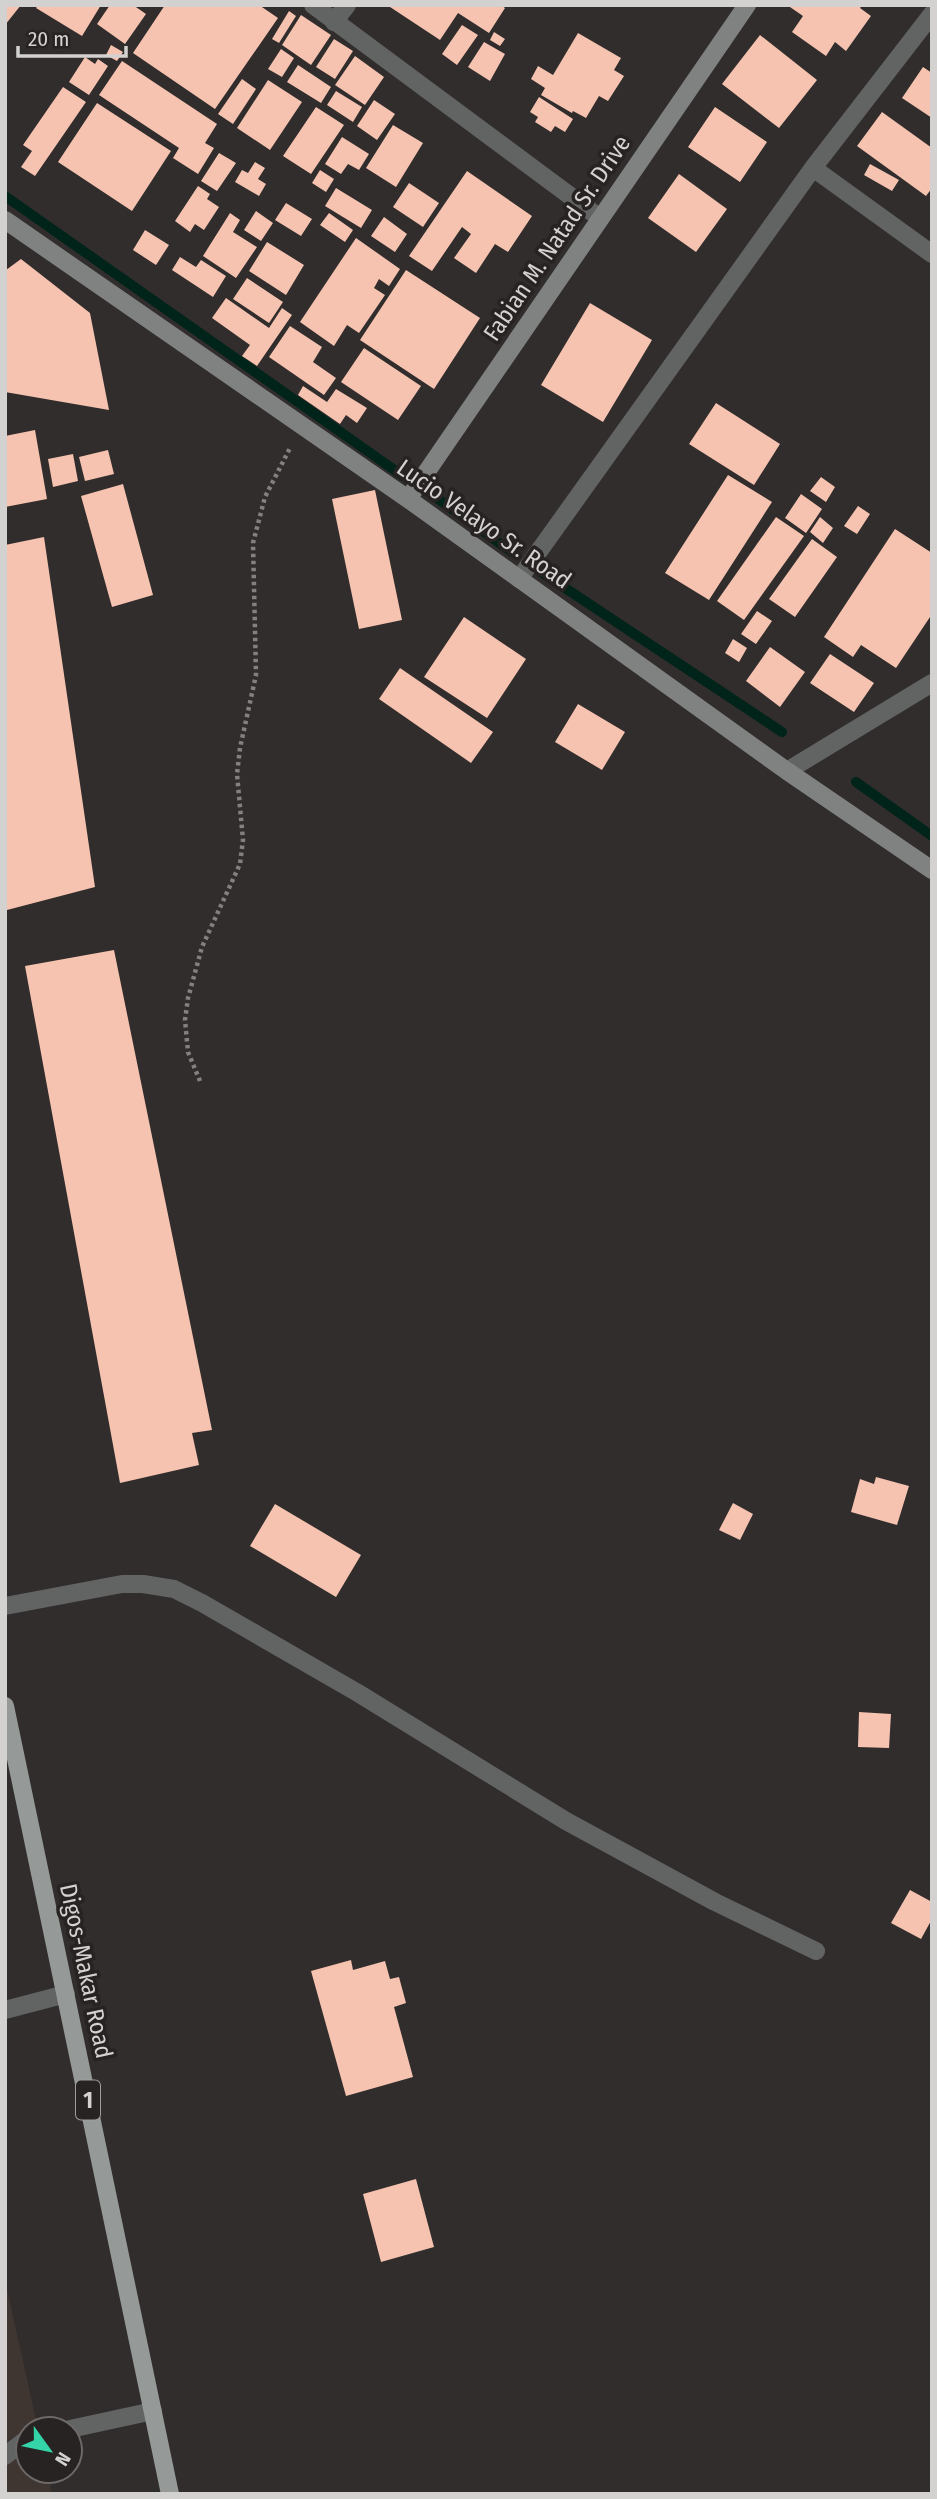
<svg xmlns="http://www.w3.org/2000/svg" width="937" height="2499" font-family="'Fira Sans Condensed',sans-serif">
<style>
.built{fill:#3f3531}
.lines{fill:none;stroke-linecap:round;stroke-linejoin:round}
.stream{stroke:#00241a;stroke-width:10}
.building{fill:#f6c3b0}
.path{stroke:#838180;stroke-width:4.5;stroke-dasharray:3.5 3.5;stroke-linecap:butt}
.lane{stroke:#626463;stroke-width:18}
.street{stroke:#626463;stroke-width:18}
.secondary{stroke:#7f8281;stroke-width:18}
.primary{stroke:#959998;stroke-width:18}
.labels{text-anchor:middle;dominant-baseline:central;stroke-width:7;stroke-linejoin:round;paint-order:stroke}
.shield{fill:#272322;stroke:#a09e9c;stroke-width:2}
.shield-label{font-size:23px;font-weight:bold;fill:#d4d2d1}
.street-label{font-size:24px;fill:#d4d2d1;stroke:#272322}
</style>
<rect width="100%" height="100%" fill="#312d2c"/>
<path class="built" d="M 5,2280 L 38,2429 L 28,2429 L 28,2471 L 47,2471 L 52,2494 L 5,2494 Z"/>
<g class="lines">
<path class="stream" d="M 5,196 L 403,476
M 434,496 L 512,552
M 541,572 L 782,732
M 856,782 L 932,836"/>
</g>
<path class="building" d="M 5,5 L 21,5 L 5,25 Z
M 38,5 L 101,5 L 82,36 L 36,8 Z
M 110,5 L 133,5 L 146,14 L 125,44 L 97,24 Z
M 165,5 L 259,5 L 278,18 L 215,109 L 133,53 Z
M 387,5 L 501,5 L 505,8 L 489,33 L 458,13 L 440,40 Z
M 787,5 L 862,5 L 860,8 L 871,16 L 846,51 L 835,42 L 826,56 L 792,32 L 803,16 Z
M 289,11 L 296,16 L 279,43 L 272,39 Z
M 301,15 L 331,35 L 311,65 L 282,45 Z
M 462,25 L 478,35 L 457,65 L 442,54 Z
M 494,32 L 505,39 L 500,46 L 490,40 Z
M 578,33 L 621,58 L 614,70 L 624,76 L 608,101 L 599,96 L 586,118 L 573,111 L 572,113 L 541,95 L 545,88 L 531,79 L 538,66 L 553,75 Z
M 760,35 L 817,80 L 779,128 L 722,84 Z
M 334,39 L 353,51 L 335,79 L 316,67 Z
M 484,42 L 505,54 L 490,81 L 468,67 Z
M 111,45 L 123,52 L 117,61 L 106,55 Z
M 281,49 L 294,58 L 282,77 L 268,69 Z
M 355,56 L 384,77 L 365,105 L 335,85 Z
M 85,57 L 95,64 L 98,59 L 108,66 L 89,95 L 69,82 Z
M 122,61 L 217,124 L 205,143 L 214,148 L 198,174 L 173,158 L 179,148 L 99,95 Z
M 298,65 L 331,87 L 321,103 L 287,82 Z
M 923,67 L 932,73 L 932,118 L 902,98 Z
M 242,79 L 256,89 L 233,124 L 218,114 Z
M 268,80 L 302,102 L 270,150 L 237,128 Z
M 63,87 L 86,102 L 35,176 L 21,167 L 32,151 L 23,145 Z
M 336,91 L 362,107 L 353,122 L 327,105 Z
M 539,97 L 573,119 L 565,132 L 555,126 L 551,132 L 535,122 L 538,117 L 530,112 Z
M 374,100 L 395,114 L 377,140 L 357,126 Z
M 97,103 L 171,151 L 132,211 L 58,162 Z
M 316,107 L 344,125 L 311,174 L 283,156 Z
M 715,107 L 767,142 L 740,182 L 688,147 Z
M 882,112 L 932,148 L 932,188 L 926,196 L 857,146 Z
M 393,125 L 423,143 L 396,187 L 366,168 Z
M 342,137 L 369,154 L 359,170 L 348,164 L 341,174 L 325,164 Z
M 219,153 L 236,163 L 217,191 L 201,181 Z
M 255,162 L 265,168 L 258,179 L 266,184 L 259,196 L 235,182 L 242,170 L 248,173 Z
M 870,164 L 899,180 L 892,191 L 864,175 Z
M 320,170 L 334,179 L 326,192 L 312,183 Z
M 467,171 L 532,216 L 508,252 L 495,244 L 476,273 L 454,258 L 471,234 L 462,227 L 432,271 L 409,256 Z
M 679,174 L 727,209 L 696,252 L 648,218 Z
M 409,183 L 439,203 L 423,227 L 393,207 Z
M 198,186 L 210,194 L 207,199 L 219,207 L 204,230 L 195,224 L 190,232 L 175,221 Z
M 336,188 L 372,210 L 361,228 L 325,206 Z
M 286,203 L 312,219 L 301,236 L 275,220 Z
M 256,211 L 273,223 L 261,241 L 244,230 Z
M 230,213 L 240,220 L 233,232 L 257,247 L 236,278 L 203,256 Z
M 329,213 L 353,230 L 345,242 L 320,225 Z
M 384,217 L 407,234 L 395,252 L 371,236 Z
M 145,230 L 169,245 L 156,265 L 133,250 Z
M 356,238 L 400,269 L 389,286 L 379,279 L 374,288 L 385,295 L 359,333 L 347,325 L 334,346 L 300,322 Z
M 267,242 L 304,265 L 286,295 L 249,271 Z
M 180,257 L 196,267 L 201,260 L 226,276 L 213,297 L 172,270 Z
M 21,259 L 90,313 L 109,410 L 5,392 L 5,276 L 6,270 Z
M 406,270 L 480,318 L 434,389 L 360,340 Z
M 247,278 L 283,302 L 269,323 L 233,299 Z
M 226,298 L 269,328 L 282,308 L 292,315 L 257,366 L 242,356 L 250,345 L 212,318 Z
M 590,303 L 652,340 L 603,422 L 541,385 Z
M 290,326 L 322,347 L 313,362 L 336,378 L 324,395 L 269,357 Z
M 364,348 L 421,386 L 398,420 L 341,382 Z
M 303,386 L 327,402 L 336,389 L 367,408 L 357,423 L 346,415 L 340,424 L 298,395 Z
M 716,403 L 780,444 L 754,485 L 689,444 Z
M 35,430 L 47,499 L 5,507 L 5,436 Z
M 108,450 L 114,474 L 85,481 L 79,457 Z
M 73,454 L 78,481 L 53,487 L 48,459 Z
M 728,475 L 772,502 L 709,600 L 665,573 Z
M 821,477 L 835,487 L 826,502 L 810,491 Z
M 123,484 L 153,595 L 112,607 L 81,496 Z
M 375,490 L 402,620 L 359,629 L 332,499 Z
M 801,494 L 822,509 L 806,533 L 785,518 Z
M 858,506 L 870,514 L 857,534 L 844,526 Z
M 776,517 L 804,536 L 744,620 L 717,601 Z
M 820,517 L 833,528 L 823,543 L 810,532 Z
M 895,529 L 932,553 L 932,614 L 896,668 L 861,645 L 853,657 L 824,637 Z
M 44,537 L 95,887 L 7,910 L 5,900 L 5,545 Z
M 812,539 L 837,557 L 795,617 L 769,599 Z
M 757,611 L 772,621 L 756,644 L 741,634 Z
M 464,617 L 526,659 L 487,718 L 424,677 Z
M 733,639 L 747,648 L 739,662 L 725,653 Z
M 770,647 L 805,672 L 780,707 L 746,681 Z
M 830,654 L 874,683 L 854,712 L 810,683 Z
M 400,668 L 493,732 L 471,763 L 379,699 Z
M 578,704 L 625,732 L 602,770 L 555,742 Z
M 114,950 L 212,1430 L 192,1433 L 199,1465 L 120,1483 L 25,966 Z
M 876,1477 L 909,1486 L 897,1525 L 851,1512 L 860,1479 L 874,1484 Z
M 733,1503 L 753,1514 L 740,1540 L 719,1530 Z
M 275,1504 L 361,1555 L 336,1597 L 250,1546 Z
M 859,1712 L 891,1714 L 889,1748 L 858,1747 Z
M 910,1890 L 932,1902 L 932,1919 L 921,1939 L 891,1923 Z
M 351,1960 L 353,1970 L 385,1961 L 390,1979 L 399,1977 L 406,2003 L 394,2007 L 413,2077 L 346,2096 L 311,1971 Z
M 416,2179 L 434,2247 L 381,2262 L 363,2194 Z"/>
<g class="lines">
<path class="path" d="M 200,1081 L 188,1052 L 185,1020 L 188,998 L 202,947 L 240,864 L 243,840 L 237,774 L 240,748 L 256,675 L 253,543 L 265,497 L 290,448"/>
<path class="lane" d="M 5,2010 L 66,1994
M 70,2429 L 153,2411
M 5,2456 L 28,2438"/>
<path class="street" d="M 313,5 L 600,218
M 334,22 L 347,5
M 813,168 L 932,254
M 519,579 L 813,168 L 932,14
M 787,771 L 932,683
M 5,1606 L 122,1584 L 143,1584 L 174,1589 L 202,1603 L 358,1693 L 566,1821 L 715,1902 L 816,1951"/>
<path class="secondary" d="M 5,220 L 408,499 L 787,771 L 932,870
M 408,499 L 747,5"/>
<path class="primary" d="M 5,1706 L 170,2494"/>
</g>
<g class="labels">
<rect class="shield" x="76" y="2080.5" width="24" height="39" rx="5"/>
<g class="shield-label">
<text x="88" y="2100">1</text>
</g>
<g class="street-label">
<text transform="translate(557 238) rotate(-56)">Fabian M. Natad Sr. Drive</text>
<text transform="translate(484 524) rotate(35)">Lucio Velayo Sr. Road</text>
<text transform="translate(86 1971) rotate(78)">Digos-Makar Road</text>
</g>
</g>
<rect width="937" height="2499" fill="none" stroke="#d4d2d1" stroke-width="14"/>
<g transform="translate(49 2450) rotate(123)"><circle r="33" fill="#272322" stroke="#6c6968" stroke-width="2"/>
<path d="M0-5L12 26L0 18L-12 26Z" fill="#32d4a8"/>
<text y="-10" font-size="19" font-weight="bold" text-anchor="middle" fill="#d4d2d1">N</text>
</g>
<path d="M18 46v10h108v-10" fill="none" stroke="#d4d2d1" stroke-width="3.5"/>
<text x="28" y="46" font-size="21" fill="#d4d2d1" stroke="#272322" stroke-width="5" paint-order="stroke">20 m</text>
</svg>
